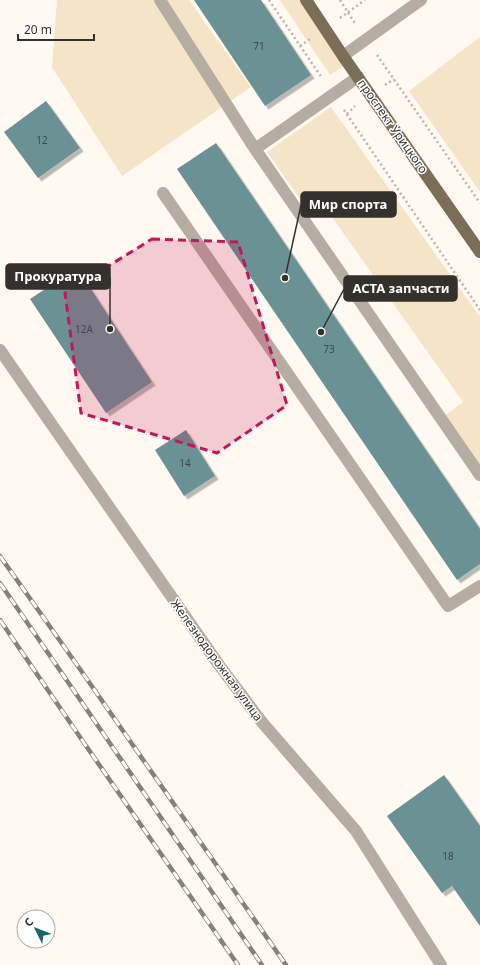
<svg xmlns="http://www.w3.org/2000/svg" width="480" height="965" font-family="'Noto Sans',sans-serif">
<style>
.green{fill:#f6e4c8}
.building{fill:#6b9194;filter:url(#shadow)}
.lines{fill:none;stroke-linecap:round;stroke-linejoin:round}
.path{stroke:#bab5af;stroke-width:2.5;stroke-dasharray:2 3;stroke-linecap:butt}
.minor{stroke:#b5ada1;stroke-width:12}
.major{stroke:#7b6d58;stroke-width:12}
.rail-casing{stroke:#85817b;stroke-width:4.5}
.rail{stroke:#fff;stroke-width:3;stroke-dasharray:9;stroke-linecap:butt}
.marked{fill:#c2185b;fill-opacity:0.2;stroke:#c2185b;stroke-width:3;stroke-dasharray:8 5;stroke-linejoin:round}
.labels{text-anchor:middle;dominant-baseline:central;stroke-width:3;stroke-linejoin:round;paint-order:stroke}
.number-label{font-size:10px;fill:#424947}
.street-label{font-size:12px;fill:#34312d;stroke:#fff}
.leader{fill:none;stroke:#34312d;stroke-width:1.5}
.callout-dot{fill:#34312d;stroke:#fff;stroke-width:1.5}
.callout{fill:#34312d;stroke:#34312d;stroke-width:1.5}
.callout-label{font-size:13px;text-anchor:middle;font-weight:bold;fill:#fff}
</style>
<defs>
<filter id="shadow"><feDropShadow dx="3.5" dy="3.5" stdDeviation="0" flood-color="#0004"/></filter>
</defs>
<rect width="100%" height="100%" fill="#fff9f1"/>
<path class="green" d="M 57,0 L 189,0 L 251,87 L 122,176 L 52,67 Z
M 280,0 L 309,0 L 351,61 L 330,75 Z
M 480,37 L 480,192 L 409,91 Z
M 331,107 L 480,317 L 480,470 L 443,417 L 463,402 L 322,203 L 309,212 L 267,152 Z"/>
<path class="building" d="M 194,0 L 261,0 L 311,75 L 265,106 Z
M 46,101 L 80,148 L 38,178 L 4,132 Z
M 216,143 L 480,529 L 480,564 L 457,580 L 177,169 Z
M 77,268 L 152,382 L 106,413 L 30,299 Z
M 186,430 L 215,476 L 184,496 L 155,450 Z
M 444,775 L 480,826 L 480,926 L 452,886 L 442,893 L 387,816 Z"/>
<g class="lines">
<path class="path" d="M 269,0 L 322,78
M 340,0 L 356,25
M 340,18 L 365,0
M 300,46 L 310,39
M 377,55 L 480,203
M 385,85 L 394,79
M 344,110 L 480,310
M 347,114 L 355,106"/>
<path class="minor" d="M 160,0 L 255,149 L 480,475
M 343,56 L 421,0
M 255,149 L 358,77
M 163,193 L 448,606 L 480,586
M 0,350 L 219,665 L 261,721 L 356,831 L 441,965"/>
<path class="major" d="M 306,0 L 343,56 L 480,252"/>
<defs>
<path id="rail" d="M 0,556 L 82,672 L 286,965
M 0,583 L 262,965
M 0,620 L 82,740 L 238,965"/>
</defs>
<use href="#rail" class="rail-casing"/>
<use href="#rail" class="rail"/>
</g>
<path class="marked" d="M 152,239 L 238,242 L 287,405 L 217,453 L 81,413 L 65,293 Z"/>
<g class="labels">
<g class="number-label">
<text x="259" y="46">71</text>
<text x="42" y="140">12</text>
<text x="84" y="329">12А</text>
<text x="329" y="349">73</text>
<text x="185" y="463">14</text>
<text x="448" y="856">18</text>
</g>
<g class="street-label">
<text transform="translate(393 126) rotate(55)">проспект Урицкого</text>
<text transform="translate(217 660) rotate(54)">Железнодорожная улица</text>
</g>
</g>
<path class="leader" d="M285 278L301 205M110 329L110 277M321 332L344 289"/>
<g class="callout-dot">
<circle cx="285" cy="278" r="4"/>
<circle cx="110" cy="329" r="4"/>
<circle cx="321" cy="332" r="4"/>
</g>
<g class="callout">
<rect x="301" y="192" width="95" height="25" rx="4"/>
<rect x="6" y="264" width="104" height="25" rx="4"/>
<rect x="344" y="276" width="113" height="25" rx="4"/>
</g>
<g class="callout-label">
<text x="348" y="209">Мир спорта</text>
<text x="58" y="281">Прокуратура</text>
<text x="401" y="293">АСТА запчасти</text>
</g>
<g transform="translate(36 929) rotate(313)"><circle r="19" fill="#ffffff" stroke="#aeadab"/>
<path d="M0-3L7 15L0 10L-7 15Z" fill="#19676b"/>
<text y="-6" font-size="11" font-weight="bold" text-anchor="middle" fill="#34312d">С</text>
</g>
<path d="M18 34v6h76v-6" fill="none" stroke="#34312d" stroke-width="2"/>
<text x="24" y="34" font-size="12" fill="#34312d" stroke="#ffffff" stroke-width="3" paint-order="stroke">20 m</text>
</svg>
